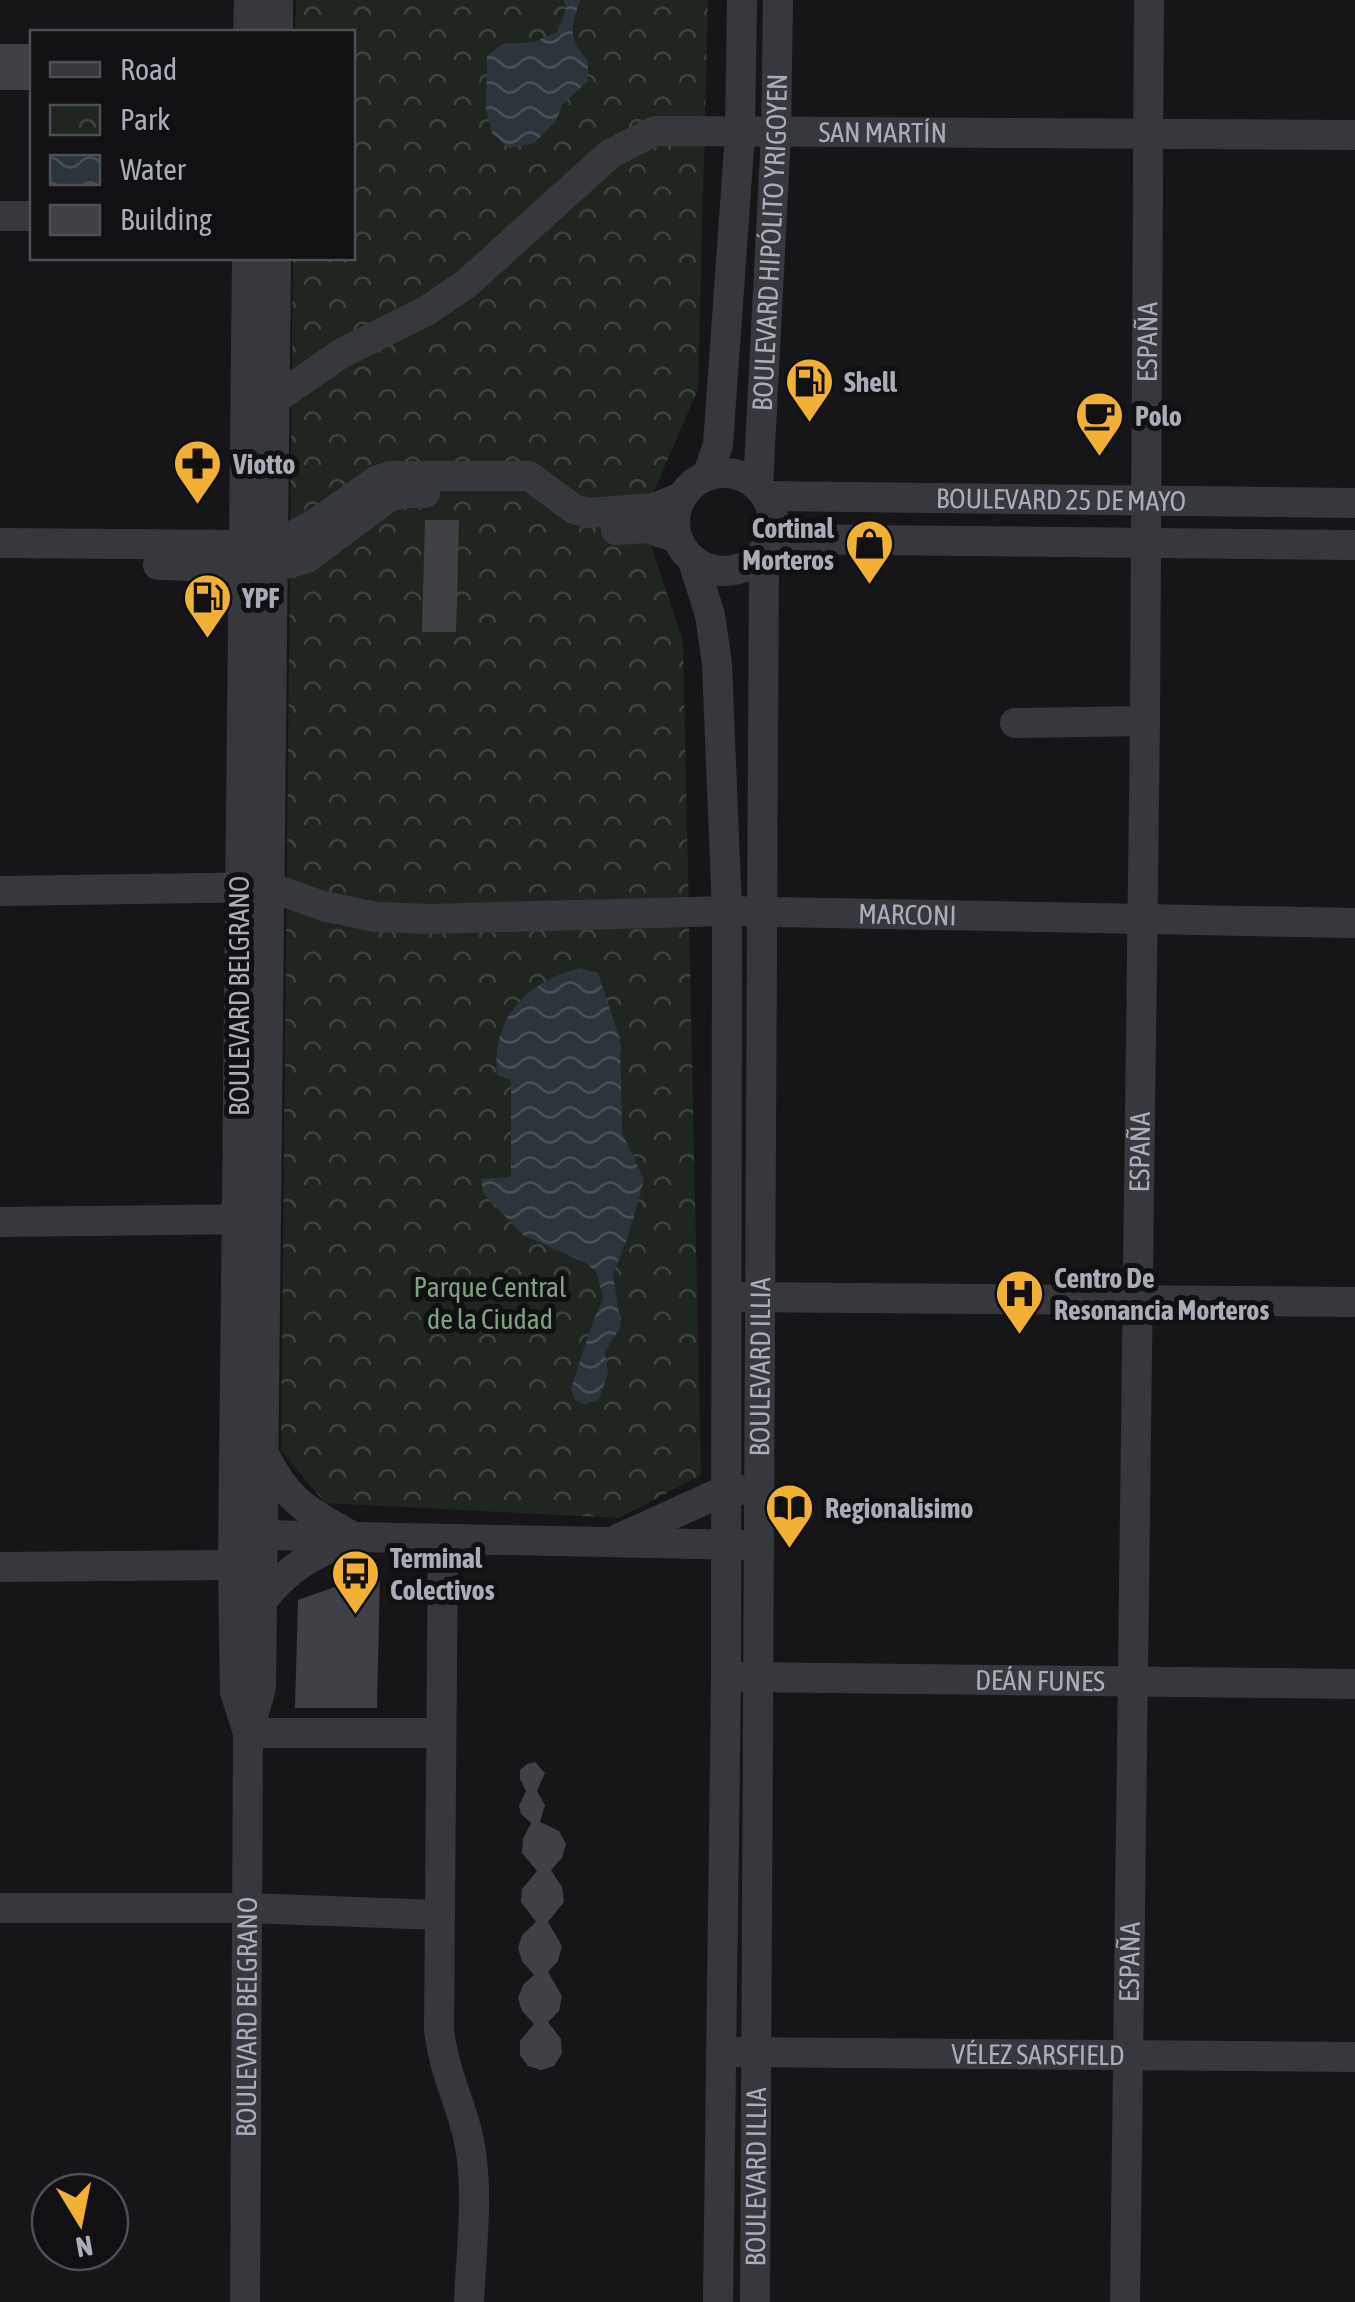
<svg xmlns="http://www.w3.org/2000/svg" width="1355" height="2302" font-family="'Asap Condensed',sans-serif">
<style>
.park{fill:url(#park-crowns)}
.water{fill:url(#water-waves)}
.building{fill:#404145}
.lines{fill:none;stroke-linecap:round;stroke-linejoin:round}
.minor{stroke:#37383d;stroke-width:30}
.labels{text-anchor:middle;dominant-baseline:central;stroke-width:10;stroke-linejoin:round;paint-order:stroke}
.street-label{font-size:28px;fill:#a8adb8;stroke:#111113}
.poi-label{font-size:28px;font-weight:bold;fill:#a8adb8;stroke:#111113;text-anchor:start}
.park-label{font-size:28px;fill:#7fa381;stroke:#111113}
</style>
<defs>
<pattern id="park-crowns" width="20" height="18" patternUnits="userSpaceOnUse" patternTransform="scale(2.5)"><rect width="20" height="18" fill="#1e261f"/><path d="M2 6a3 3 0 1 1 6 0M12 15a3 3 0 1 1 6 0" fill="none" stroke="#3c433d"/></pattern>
<pattern id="water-waves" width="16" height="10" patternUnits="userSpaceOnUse" patternTransform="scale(2.5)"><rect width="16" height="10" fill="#2c353c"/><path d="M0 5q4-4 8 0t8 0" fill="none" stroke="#485056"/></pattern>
</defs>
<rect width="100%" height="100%" fill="#161618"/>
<path class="park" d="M 296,0 L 708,0 L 698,389 L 642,519 L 683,641 L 701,1475 L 619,1518 L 325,1503 L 281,1451 L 293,258 L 352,258 L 352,32 L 295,32 Z"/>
<path class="water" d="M 563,0 L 580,0 C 571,29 567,37 588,61 L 588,81 L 562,105 L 556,121 L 534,143 L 509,148 L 492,133 L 486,109 L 487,56 L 502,44 L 534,42 L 557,32 L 567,7 Z
M 580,968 L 598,973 L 620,1039 L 622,1133 L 644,1180 L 628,1237 L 613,1275 L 621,1326 L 605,1352 L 608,1374 L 599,1400 L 585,1404 L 575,1400 L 571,1388 C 582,1358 589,1327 603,1299 L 597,1273 L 586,1263 L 523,1235 L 483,1193 L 481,1179 L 511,1177 L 511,1080 L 497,1075 C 491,1017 527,982 580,968 Z"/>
<path class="building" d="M 0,44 L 32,44 L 32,90 L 0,90 Z
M 425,520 L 459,520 L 456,632 L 422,632 Z
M 380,1571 L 377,1708 L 295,1708 L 298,1600 Z
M 535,1762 L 545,1773 L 537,1791 L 545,1805 L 540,1822 L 559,1831 L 566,1844 L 562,1858 L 551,1870 L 562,1887 L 564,1902 L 548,1922 L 562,1946 L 558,1961 L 548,1972 L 562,1996 L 559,2011 L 548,2022 L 561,2039 L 562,2053 L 554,2066 L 541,2070 L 528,2066 L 520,2055 L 520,2041 L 534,2024 L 522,2011 L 518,1998 L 523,1985 L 534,1975 L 522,1961 L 518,1948 L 522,1935 L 536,1922 L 521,1902 L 522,1889 L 537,1871 L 522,1853 L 523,1839 L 531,1823 L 521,1814 L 519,1806 L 526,1791 L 520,1779 L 520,1770 L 527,1764 Z"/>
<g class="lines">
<g class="minor">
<path d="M 248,32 L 249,0"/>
<path d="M 278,32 L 278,0"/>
<path d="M 0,216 L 32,216"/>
<path d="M 247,258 L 233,1565 L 235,1692 L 248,1733"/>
<path id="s1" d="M 265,406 L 342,353 L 426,311 L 466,284 L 610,154 L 655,131 L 1355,135"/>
<circle cx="724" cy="522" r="49"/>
<path d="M 707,476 L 718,445 L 740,134 L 742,0"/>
<path id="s2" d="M 758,487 L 776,134 L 778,0"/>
<path id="s3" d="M 766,496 L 1355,503"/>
<path d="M 616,530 L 647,528 L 677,538"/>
<path d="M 771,539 L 1355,545"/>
<path d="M 0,543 L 245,545 L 287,539 L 316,523 L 376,481 L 390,476 L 529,476 L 574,509 L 589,513 L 654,508 L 682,497"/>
<path d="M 693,561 L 710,615 L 717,664 L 727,911 L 726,1678 L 718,2302"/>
<path d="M 158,565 C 206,565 262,575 307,558 L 389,497 L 404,493 L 425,493"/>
<path d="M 1015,723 L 1145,721"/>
<path id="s4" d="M 0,891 L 270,887 L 323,906 L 376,917 L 429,919 L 727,911 L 1355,923"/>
<path d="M 0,1222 L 258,1219"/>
<path d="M 741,1297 L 1355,1302"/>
<path d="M 443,1539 L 439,2030 C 444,2072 459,2098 468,2136 C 480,2190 471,2248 469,2302"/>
<path d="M 618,1539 L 726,1490 L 741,1490"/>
<path d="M 0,1567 L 233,1565 L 262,1535 L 745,1545"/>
<path d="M 262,1601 C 291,1564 312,1556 353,1537 C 309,1511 289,1504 265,1456"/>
<path id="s5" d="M 738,1677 L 1355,1684"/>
<path d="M 248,1733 L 441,1733"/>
<path d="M 0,1908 L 247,1908 L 440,1915"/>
<path id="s6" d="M 738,2052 L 1355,2057"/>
<path id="s7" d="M 245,2302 L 248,1733 L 261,1688 L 276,258"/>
<path id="s8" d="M 755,2302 L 764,552"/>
<path id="s9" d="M 1125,2302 L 1145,721 L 1149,0"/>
</g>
</g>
<defs>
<symbol id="fuel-pin" viewBox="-11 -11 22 30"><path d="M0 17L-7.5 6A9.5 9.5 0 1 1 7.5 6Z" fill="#f2b134" stroke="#111113"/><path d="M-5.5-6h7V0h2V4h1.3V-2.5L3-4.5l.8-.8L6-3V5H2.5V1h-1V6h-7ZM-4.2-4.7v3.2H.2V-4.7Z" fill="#111"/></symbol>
<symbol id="cafe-pin" viewBox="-11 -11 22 30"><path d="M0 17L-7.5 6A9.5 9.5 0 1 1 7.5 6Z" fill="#f2b134" stroke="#111113"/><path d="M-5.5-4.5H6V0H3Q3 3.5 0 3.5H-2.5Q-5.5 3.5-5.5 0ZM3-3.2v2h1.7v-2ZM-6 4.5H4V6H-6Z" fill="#111"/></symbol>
<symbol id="pharmacy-pin" viewBox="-11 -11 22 30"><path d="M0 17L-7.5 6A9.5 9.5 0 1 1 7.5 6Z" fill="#f2b134" stroke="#111113"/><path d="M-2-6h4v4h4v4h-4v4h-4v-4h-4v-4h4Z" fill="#111"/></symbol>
<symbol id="shop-pin" viewBox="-11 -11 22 30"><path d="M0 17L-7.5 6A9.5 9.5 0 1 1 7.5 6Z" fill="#f2b134" stroke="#111113"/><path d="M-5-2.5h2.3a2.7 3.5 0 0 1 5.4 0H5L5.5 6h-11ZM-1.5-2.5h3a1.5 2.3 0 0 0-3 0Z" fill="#111"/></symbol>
<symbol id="hospital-pin" viewBox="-11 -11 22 30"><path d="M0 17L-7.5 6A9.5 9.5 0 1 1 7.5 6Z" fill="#f2b134" stroke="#111113"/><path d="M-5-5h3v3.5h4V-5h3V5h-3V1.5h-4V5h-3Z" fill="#111"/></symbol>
<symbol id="library-pin" viewBox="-11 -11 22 30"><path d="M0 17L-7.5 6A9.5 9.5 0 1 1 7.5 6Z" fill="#f2b134" stroke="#111113"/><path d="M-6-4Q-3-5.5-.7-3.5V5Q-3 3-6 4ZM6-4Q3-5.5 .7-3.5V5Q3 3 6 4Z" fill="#111"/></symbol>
<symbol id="bus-pin" viewBox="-11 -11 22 30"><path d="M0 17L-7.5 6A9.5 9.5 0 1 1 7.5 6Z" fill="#f2b134" stroke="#111113"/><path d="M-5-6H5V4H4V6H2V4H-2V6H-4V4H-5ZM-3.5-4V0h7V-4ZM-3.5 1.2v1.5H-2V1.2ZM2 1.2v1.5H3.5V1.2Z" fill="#111"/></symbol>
</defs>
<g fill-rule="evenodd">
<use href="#fuel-pin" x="782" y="354" width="55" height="75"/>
<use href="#cafe-pin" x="1072" y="388" width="55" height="75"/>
<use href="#pharmacy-pin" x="170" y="436" width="55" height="75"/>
<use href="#shop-pin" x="842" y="516" width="55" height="75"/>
<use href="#fuel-pin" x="180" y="570" width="55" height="75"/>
<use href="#hospital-pin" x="992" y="1266" width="55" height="75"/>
<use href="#library-pin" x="762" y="1480" width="55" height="75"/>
<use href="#bus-pin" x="328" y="1546" width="55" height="75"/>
</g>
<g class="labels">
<g class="street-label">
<text stroke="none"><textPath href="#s1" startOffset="708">SAN MARTÍN</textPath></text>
<text stroke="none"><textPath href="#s2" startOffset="245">BOULEVARD HIPÓLITO YRIGOYEN</textPath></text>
<text stroke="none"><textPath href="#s9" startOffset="1960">ESPAÑA</textPath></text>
<text stroke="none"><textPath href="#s3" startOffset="295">BOULEVARD 25 DE MAYO</textPath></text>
<text stroke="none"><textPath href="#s4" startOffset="912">MARCONI</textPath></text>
<text transform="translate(239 996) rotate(-90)">BOULEVARD BELGRANO</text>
<text stroke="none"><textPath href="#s9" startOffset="1150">ESPAÑA</textPath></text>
<text stroke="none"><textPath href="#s8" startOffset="935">BOULEVARD ILLIA</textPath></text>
<text stroke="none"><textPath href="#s5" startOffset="302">DEÁN FUNES</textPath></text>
<text stroke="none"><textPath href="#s9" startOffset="340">ESPAÑA</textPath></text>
<text stroke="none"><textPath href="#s7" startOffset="285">BOULEVARD BELGRANO</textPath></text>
<text stroke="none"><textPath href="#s6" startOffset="300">VÉLEZ SARSFIELD</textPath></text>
<text stroke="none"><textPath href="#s8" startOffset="125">BOULEVARD ILLIA</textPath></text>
</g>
<g class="poi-label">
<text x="844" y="382">Shell</text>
<text x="1135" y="416">Polo</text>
<text x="233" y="464">Viotto</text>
<text x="834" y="528" text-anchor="end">Cortinal<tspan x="834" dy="32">Morteros</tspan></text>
<text x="242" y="598">YPF</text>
<text x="1054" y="1278">Centro De<tspan x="1054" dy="32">Resonancia Morteros</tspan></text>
<text x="825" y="1508">Regionalisimo</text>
<text x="390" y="1558">Terminal<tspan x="390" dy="32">Colectivos</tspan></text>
</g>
<g class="park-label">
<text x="490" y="1287">Parque Central<tspan x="490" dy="32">de la Ciudad</tspan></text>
</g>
</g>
<rect x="30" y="30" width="325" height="230" fill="#111113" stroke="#4d4f55" stroke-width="2.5"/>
<rect x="50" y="62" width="50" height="15" fill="#37383d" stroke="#4d4f55" stroke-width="2.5"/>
<text x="120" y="80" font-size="30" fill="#a8adb8">Road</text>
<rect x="50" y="105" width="50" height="30" fill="url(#park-crowns)" stroke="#4d4f55" stroke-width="2.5"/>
<text x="120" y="130" font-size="30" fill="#a8adb8">Park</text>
<rect x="50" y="155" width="50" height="30" fill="url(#water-waves)" stroke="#4d4f55" stroke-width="2.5"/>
<text x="120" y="180" font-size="30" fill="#a8adb8">Water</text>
<rect x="50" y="205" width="50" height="30" fill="#404145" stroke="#4d4f55" stroke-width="2.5"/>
<text x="120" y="230" font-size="30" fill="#a8adb8">Building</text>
<g transform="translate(80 2222) rotate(170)"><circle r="48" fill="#111113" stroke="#4d4f55" stroke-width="2.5"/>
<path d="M0-8L18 38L0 25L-18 38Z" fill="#f2b134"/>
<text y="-15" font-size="28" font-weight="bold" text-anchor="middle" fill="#a8adb8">N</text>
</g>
</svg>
